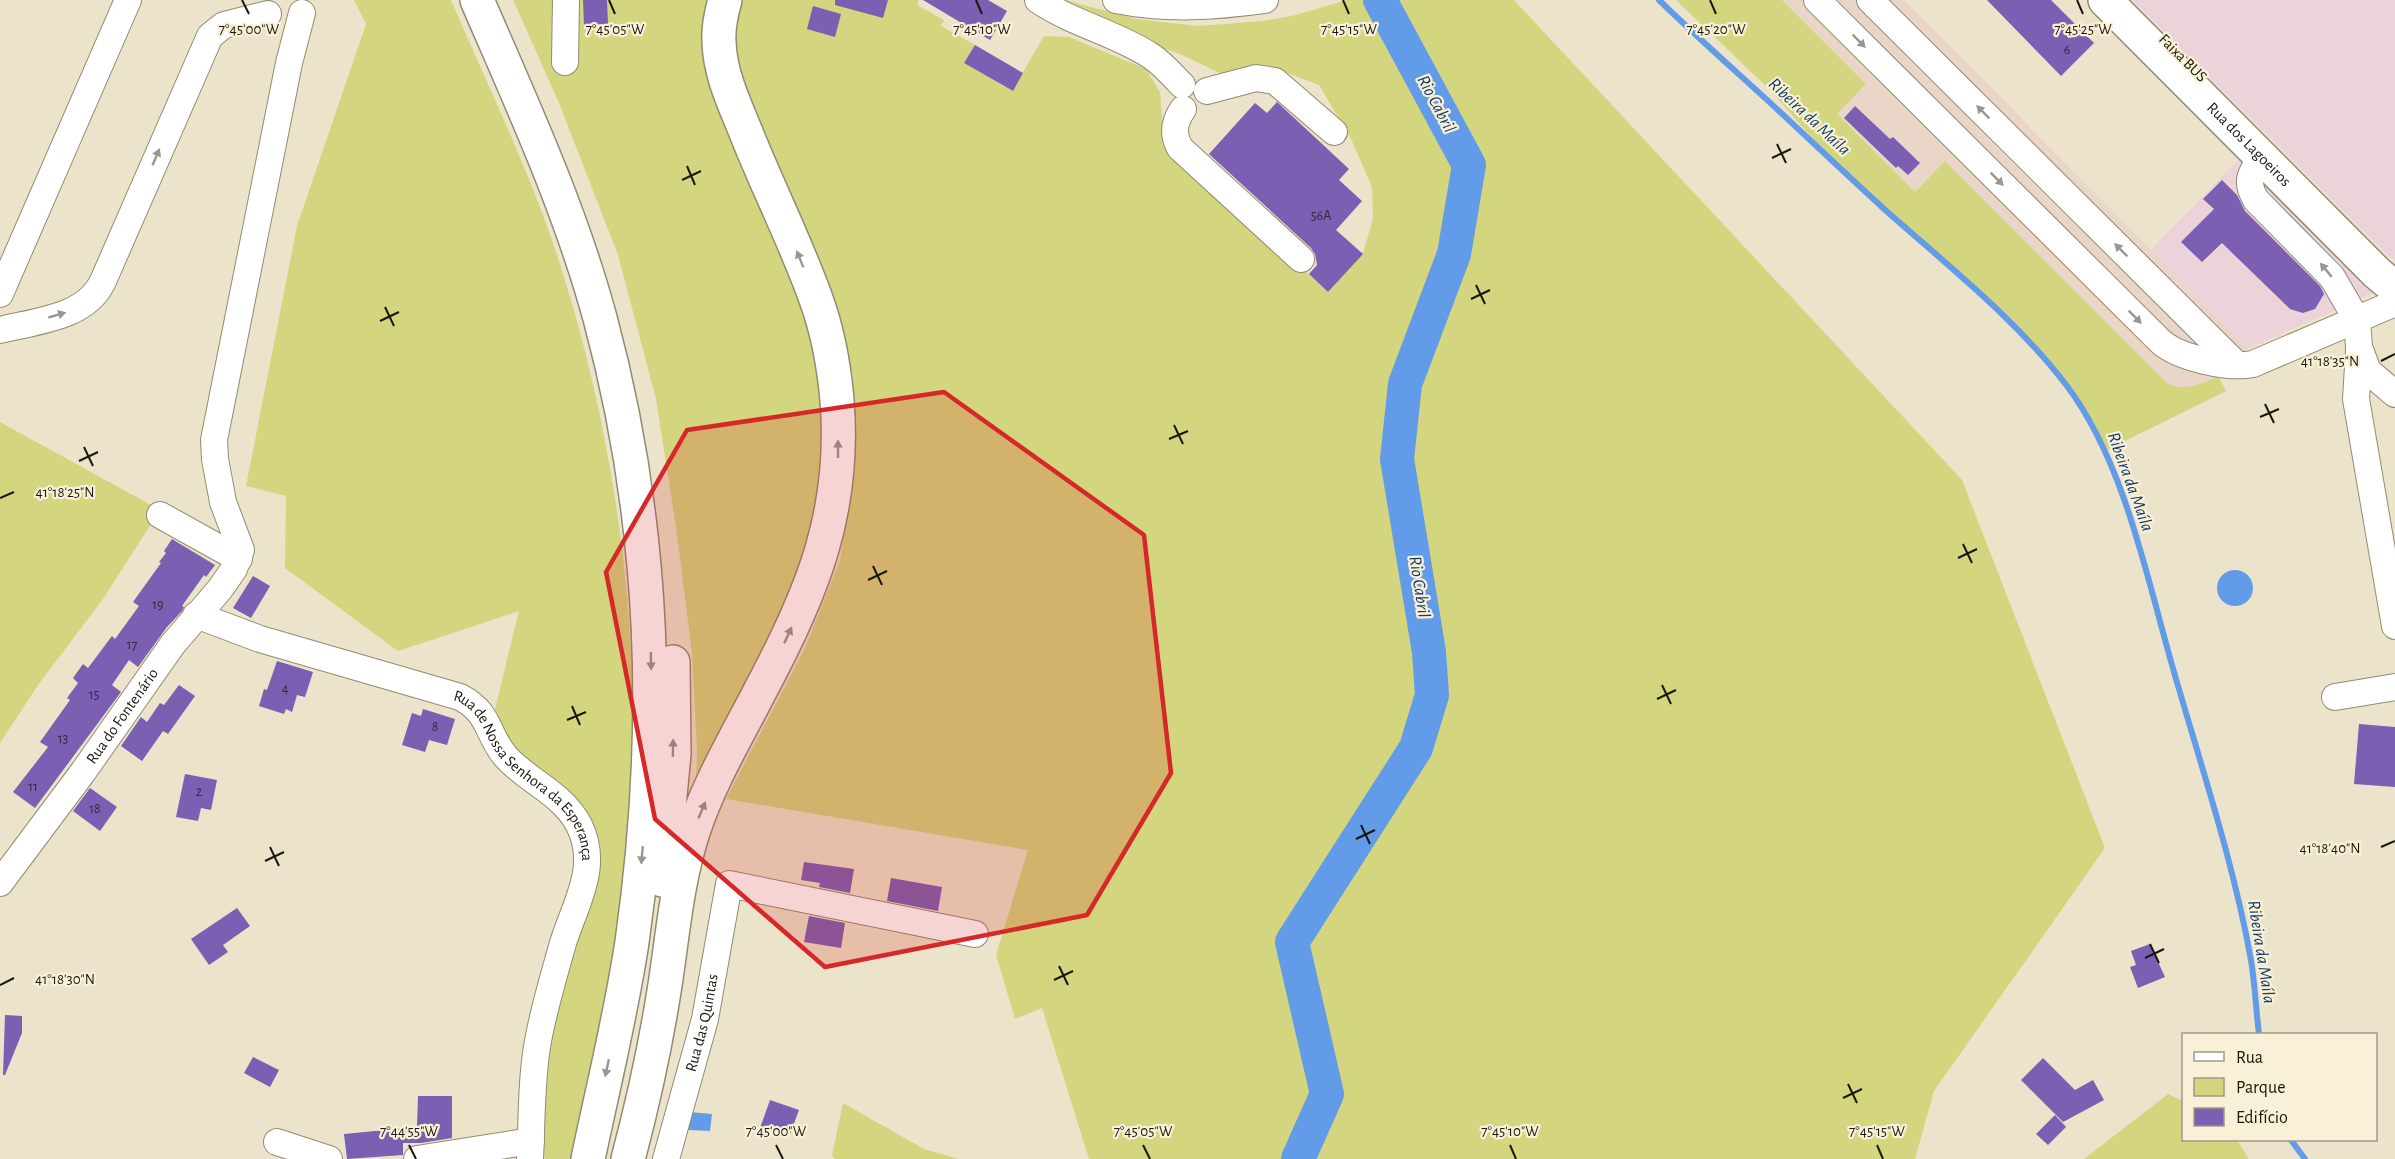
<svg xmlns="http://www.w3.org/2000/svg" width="2395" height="1159" font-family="'Alegreya Sans',sans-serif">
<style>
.commercial{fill:#ead6c8}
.medical{fill:#ecd2d9}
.green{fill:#d3d67e}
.water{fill:#629be7}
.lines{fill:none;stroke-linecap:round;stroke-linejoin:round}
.stream{stroke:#629be7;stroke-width:6}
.river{stroke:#629be7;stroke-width:34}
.building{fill:#7a5fb2}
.minor-casing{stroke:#918b72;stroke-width:28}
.major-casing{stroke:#918b72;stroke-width:36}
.highway-casing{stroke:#918b72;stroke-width:36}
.minor{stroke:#fff;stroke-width:26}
.major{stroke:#fff;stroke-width:33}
.highway{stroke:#fff;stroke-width:33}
.oneway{fill:#989793}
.marked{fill:#d62828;fill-opacity:0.2;stroke:#d62828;stroke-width:4.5;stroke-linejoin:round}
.ticks{fill:none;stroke:#1a180e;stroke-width:2}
.labels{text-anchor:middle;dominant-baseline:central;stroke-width:4.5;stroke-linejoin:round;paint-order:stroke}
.number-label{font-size:14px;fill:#322a37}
.street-label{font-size:16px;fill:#1a180e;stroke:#f9f1d7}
.water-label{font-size:18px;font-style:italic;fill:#133969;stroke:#f9f1d7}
.ticks-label{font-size:15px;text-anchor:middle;fill:#1a180e;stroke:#f9f1d7;stroke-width:4.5;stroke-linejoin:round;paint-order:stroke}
</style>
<rect width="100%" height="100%" fill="#ebe4ca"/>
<path class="commercial" d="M 1782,0 L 1905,0 L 2248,349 L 2214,364 L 2219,377 L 2185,388 L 2175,387 L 2166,382 L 1945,162 L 1915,192 L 1836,114 L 1866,84 Z"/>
<path class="medical" d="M 2132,0 L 2395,0 L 2395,261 L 2387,254 Z
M 2241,157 L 2373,293 L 2248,349 L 2151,250 Z"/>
<path class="green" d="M 354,0 L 451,0 C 487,84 528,167 557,255 C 618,441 645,650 628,846 C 618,951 594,1055 574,1159 L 545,1159 L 543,1150 L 543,1077 L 563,977 L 591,904 L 598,869 L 525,768 L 493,717 L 519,611 L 398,651 L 285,568 L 286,496 L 246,486 L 297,226 L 366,24 Z
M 513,0 L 715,0 L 804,307 L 817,369 L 824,446 L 819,513 L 792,602 L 696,789 L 697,752 L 692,653 L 676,527 L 656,399 L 618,255 L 559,103 Z
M 740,0 L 919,0 L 917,5 L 944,20 L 941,26 L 975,45 L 964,63 L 1012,91 L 1044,36 L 1069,37 L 1146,69 L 1160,92 L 1164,142 L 1328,292 L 1363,253 L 1373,219 L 1372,187 L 1351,139 L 1319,85 L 1277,69 L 1226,76 L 1182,55 L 1105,27 L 1052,0 L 1065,0 L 1136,19 L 1199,26 L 1262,21 L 1292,16 L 1347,0 L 1514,0 L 1962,480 L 2105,848 L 1934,1091 L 1915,1159 L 1089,1159 L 1042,1008 L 1015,1019 L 996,955 L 1028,850 L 726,799 L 805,648 L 840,560 L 851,481 L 853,377 L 841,328 L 749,110 L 732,46 Z
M 1676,0 L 1782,0 L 1866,84 L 1837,114 L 1915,192 L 1945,161 L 2166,382 C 2183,394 2202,382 2219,377 L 2226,391 L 2105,451 L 2087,416 L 2066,385 L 2014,325 L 1833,162 L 1770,90 Z
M 0,422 L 160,510 L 103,599 L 38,685 L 0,743 Z
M 2168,1094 L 2183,1101 L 2184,1140 L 2237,1140 L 2249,1159 L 2084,1159 Z
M 843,1103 L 924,1149 L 959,1159 L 835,1159 L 832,1155 Z"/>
<path class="water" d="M2217 588a18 18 0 1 1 36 0a18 18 0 1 1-36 0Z
M 689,1112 L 712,1114 L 710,1131 L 688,1130 Z"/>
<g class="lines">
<path class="stream" d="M 1659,0 C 1698,38 1739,74 1778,110 C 1813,143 1848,176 1883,208 C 1947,265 2015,318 2067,386 C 2124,462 2146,574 2172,665 C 2200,763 2233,860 2251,960 C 2255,985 2256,1010 2259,1034
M 2291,1140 L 2305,1159"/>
<path class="river" d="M 1298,1159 L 1327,1094 L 1292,942 L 1416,748 L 1432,695 L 1429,652 L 1397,459 L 1405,384 L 1454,254 L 1469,165 L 1380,0"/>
</g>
<path class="building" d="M 583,0 L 607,0 L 608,24 L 584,25 Z
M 835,0 L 888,0 L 883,18 L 835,5 Z
M 923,0 L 988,0 L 1007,11 L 990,40 Z
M 1987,0 L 2051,0 L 2094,43 L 2061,76 Z
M 813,6 L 841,14 L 835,37 L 807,29 Z
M 975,45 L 1023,73 L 1013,91 L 964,63 Z
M 1277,102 L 1349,169 L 1339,180 L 1362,201 L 1336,230 L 1363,254 L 1328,292 L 1309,274 L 1317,265 L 1315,254 L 1311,248 L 1209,154 L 1255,103 L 1267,113 Z
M 1855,106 L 1890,139 L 1893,137 L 1920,163 L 1908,175 L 1898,166 L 1896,168 L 1844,118 Z
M 2222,180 L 2237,195 L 2245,211 L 2320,286 L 2324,294 L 2315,309 L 2303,313 L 2290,309 L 2222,243 L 2202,262 L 2181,242 L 2214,209 L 2203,199 Z
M 172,539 L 215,565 L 206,577 L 204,575 L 182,606 L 184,607 L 182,611 L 167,627 L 138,667 L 129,660 L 112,685 L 121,692 L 35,808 L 13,792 L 48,747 L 40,742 L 70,700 L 67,698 L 78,683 L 73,678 L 83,664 L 88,668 L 112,636 L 115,639 L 139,606 L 133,602 L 161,563 L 159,562 L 166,553 L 164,551 Z
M 253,576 L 270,586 L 251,618 L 233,608 Z
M 277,661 L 313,672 L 305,697 L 297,695 L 292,712 L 286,709 L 284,714 L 259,706 L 264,689 L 267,690 Z
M 179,685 L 195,696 L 168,734 L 163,731 L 142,761 L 121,746 L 141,717 L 147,722 L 160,703 L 164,705 Z
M 423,709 L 455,719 L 447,745 L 429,740 L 425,752 L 402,745 L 412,713 L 421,716 Z
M 2359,724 L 2395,727 L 2395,787 L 2354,784 Z
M 185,774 L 217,780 L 211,810 L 201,808 L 198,821 L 176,817 Z
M 90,788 L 117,807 L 100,831 L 73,811 Z
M 804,862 L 854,869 L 850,893 L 819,887 L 820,883 L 801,880 Z
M 891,878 L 942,887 L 938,911 L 887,901 Z
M 237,908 L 250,926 L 223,945 L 228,952 L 209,965 L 191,939 Z
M 809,916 L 845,923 L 841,948 L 804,942 Z
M 2150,944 L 2165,977 L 2138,988 L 2130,967 L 2136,965 L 2131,951 Z
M 5,1015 L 22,1016 L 22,1033 L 5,1075 L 3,1075 Z
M 253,1057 L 279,1070 L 270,1087 L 244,1073 Z
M 2043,1058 L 2075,1090 L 2093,1080 L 2104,1100 L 2063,1122 L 2021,1080 Z
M 418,1096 L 452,1096 L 452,1138 L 421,1143 L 403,1143 L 403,1155 L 347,1159 L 344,1134 L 417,1127 Z
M 770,1100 L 799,1110 L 790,1134 L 776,1129 L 774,1133 L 760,1128 Z
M 2055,1115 L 2066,1127 L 2048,1145 L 2036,1134 Z"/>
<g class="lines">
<defs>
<g id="minor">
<path d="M 1038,0 C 1073,24 1116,33 1151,56 C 1163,64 1172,75 1182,85"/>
<path d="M 1116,0 C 1166,10 1215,7 1265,0"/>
<path d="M 1817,0 L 2160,341 C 2178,358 2229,369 2253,364 L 2395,303"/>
<path d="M 1870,0 L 2237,365"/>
<path d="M 565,62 L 566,0"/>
<path d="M 1207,91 L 1256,78 L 1275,81 L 1334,132"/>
<path d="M 1183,109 C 1174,122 1172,134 1180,148 L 1301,259"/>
<path d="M 2262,157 C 2250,173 2245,182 2256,200 L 2332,277 L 2357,320 L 2359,347 L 2368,371 L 2395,394"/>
<path d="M 0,294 L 128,0"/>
<path d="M 0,330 C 36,321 86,318 103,281 L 210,36 L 224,25 L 268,14"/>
<path d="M 2359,350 L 2356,399 L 2395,626"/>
<path d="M 160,515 L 239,559"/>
<path id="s1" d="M 196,615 L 260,639 L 460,697 C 491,713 486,734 506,757 C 529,782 563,794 579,825 C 600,867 575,904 563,943 C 554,975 544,1008 538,1041 C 531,1079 532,1120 530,1159"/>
<path d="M 2335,697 L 2395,687"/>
<path id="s2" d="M 0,883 L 83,772 L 173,644 L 220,589 L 234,569 L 241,550 L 223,502 L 215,459 L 214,440 L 289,63 L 302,13"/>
<path d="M 277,1142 L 329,1159"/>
<path d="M 417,1159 L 531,1141"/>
<path id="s3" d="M 666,1159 L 705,1019 L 729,884 L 975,934"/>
</g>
<g id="major">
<path id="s4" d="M 2105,0 L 2377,273 L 2395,288"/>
</g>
<path id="highway" d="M 477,0 C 522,104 570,208 600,318 C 656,526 662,730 632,942 C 621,1015 603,1087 588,1159
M 662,880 L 674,754 L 673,662
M 628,1159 C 643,1103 656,1043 665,985 C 673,933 677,880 694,829 C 710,781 737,736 760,691 C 812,594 846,512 837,400 C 834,366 828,332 816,299 C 796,243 769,190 747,135 C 735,105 720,75 719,42 C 718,27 721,14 725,0"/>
</defs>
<use href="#minor" class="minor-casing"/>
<use href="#major" class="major-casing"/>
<use href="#highway" class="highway-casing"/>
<use href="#minor" class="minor"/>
<use href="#major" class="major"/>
<use href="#highway" class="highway"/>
</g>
<defs><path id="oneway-solid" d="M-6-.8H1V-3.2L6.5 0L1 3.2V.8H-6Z" transform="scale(1.5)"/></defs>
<g class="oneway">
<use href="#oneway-solid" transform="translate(1859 41) rotate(45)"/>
<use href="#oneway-solid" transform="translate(1983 112) rotate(-135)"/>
<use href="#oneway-solid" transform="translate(156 157) rotate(-67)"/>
<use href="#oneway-solid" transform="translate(1997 179) rotate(45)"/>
<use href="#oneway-solid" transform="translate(2121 250) rotate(-135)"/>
<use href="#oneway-solid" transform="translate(800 259) rotate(-112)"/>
<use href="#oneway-solid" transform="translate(2326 270) rotate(-130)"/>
<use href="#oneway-solid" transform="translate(57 315) rotate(-16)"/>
<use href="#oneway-solid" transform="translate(2135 317) rotate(45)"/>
<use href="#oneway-solid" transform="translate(838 449) rotate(-90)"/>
<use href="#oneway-solid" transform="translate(788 635) rotate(-65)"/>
<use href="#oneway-solid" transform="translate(651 661) rotate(89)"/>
<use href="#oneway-solid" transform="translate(673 748) rotate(-89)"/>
<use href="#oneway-solid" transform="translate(702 810) rotate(-67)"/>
<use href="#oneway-solid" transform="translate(642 855) rotate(95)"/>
<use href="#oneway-solid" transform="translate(607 1068) rotate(102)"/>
</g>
<path class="marked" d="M 944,392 L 1144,535 L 1171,773 L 1087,915 L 825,967 L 655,819 L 606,572 L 687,430 Z"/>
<path class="ticks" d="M 242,0 L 249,14M 609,0 L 615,14M 976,0 L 982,14M 1343,0 L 1349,14M 1710,0 L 1716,14M 2077,0 L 2083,14M 1777,144 L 1786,163M 1772,158 L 1791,149M 687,166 L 695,185M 682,180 L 701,171M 1476,285 L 1485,304M 1471,299 L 1490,290M 385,307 L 394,326M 380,321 L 399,312M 2381,361 L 2395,354M 2265,404 L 2274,423M 2260,417 L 2279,409M 1174,425 L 1183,444M 1169,439 L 1188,431M 84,447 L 93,466M 79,461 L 98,452M 0,498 L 14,492M 1963,544 L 1972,563M 1958,558 L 1977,549M 873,566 L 882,585M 868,580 L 887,571M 1662,685 L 1671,704M 1657,699 L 1676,690M 572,706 L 580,725M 567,720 L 586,712M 1361,825 L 1370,844M 1356,839 L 1375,830M 270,847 L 279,866M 2381,847 L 2395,841M 265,861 L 284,852M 2150,944 L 2159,963M 2145,958 L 2164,949M 1059,966 L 1068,985M 1054,980 L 1073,971M 0,985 L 14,978M 1848,1084 L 1857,1103M 1843,1098 L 1862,1089M 409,1145 L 416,1159M 776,1145 L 783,1159M 1143,1145 L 1150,1159M 1510,1145 L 1516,1159M 1877,1145 L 1883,1159"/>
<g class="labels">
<g class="number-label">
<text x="2067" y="50">6</text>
<text x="1321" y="216">56A</text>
<text x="158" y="605">19</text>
<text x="132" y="645">17</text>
<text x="285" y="689">4</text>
<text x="94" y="695">15</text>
<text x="435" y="727">8</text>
<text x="63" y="739">13</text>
<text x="33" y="787">11</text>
<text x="199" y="792">2</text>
<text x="95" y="809">18</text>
</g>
<g class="street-label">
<text transform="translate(2183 58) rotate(45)">Faixa BUS</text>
<text stroke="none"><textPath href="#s4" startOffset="204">Rua dos Lagoeiros</textPath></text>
<text stroke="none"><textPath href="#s2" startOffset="207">Rua do Fontenário</textPath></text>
<text stroke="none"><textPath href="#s1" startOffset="381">Rua de Nossa Senhora da Esperança</textPath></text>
<text stroke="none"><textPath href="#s3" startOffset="141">Rua das Quintas</textPath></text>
</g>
<g class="water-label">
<text transform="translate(1436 104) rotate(62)">Rio Cabril</text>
<text transform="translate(1809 117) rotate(43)">Ribeira da Maíla</text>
<text transform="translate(2130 482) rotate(70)">Ribeira da Maíla</text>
<text transform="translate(1419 587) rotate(81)">Rio Cabril</text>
<text transform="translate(2261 952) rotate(81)">Ribeira da Maíla</text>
</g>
</g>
<g class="ticks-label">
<text x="249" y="34">7°45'00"W</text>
<text x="615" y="34">7°45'05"W</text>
<text x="982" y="34">7°45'10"W</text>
<text x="1349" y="34">7°45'15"W</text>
<text x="1716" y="34">7°45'20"W</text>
<text x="2083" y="34">7°45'25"W</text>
<text x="2330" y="366">41°18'35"N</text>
<text x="65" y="497">41°18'25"N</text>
<text x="2330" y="853">41°18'40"N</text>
<text x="65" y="984">41°18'30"N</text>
<text x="409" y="1136">7°44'55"W</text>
<text x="776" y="1136">7°45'00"W</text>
<text x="1143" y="1136">7°45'05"W</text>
<text x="1510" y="1136">7°45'10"W</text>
<text x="1877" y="1136">7°45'15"W</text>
</g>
<rect x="2182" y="1033" width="195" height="108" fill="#f9f1d7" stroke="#a09a87" stroke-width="1.5"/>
<rect x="2194" y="1052" width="30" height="9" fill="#ffffff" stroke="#a09a87" stroke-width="1.5"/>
<text x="2236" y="1063" font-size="18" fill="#1a180e">Rua</text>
<rect x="2194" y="1078" width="30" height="18" fill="#d3d67e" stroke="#a09a87" stroke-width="1.5"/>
<text x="2236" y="1093" font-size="18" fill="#1a180e">Parque</text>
<rect x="2194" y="1108" width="30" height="18" fill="#7a5fb2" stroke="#a09a87" stroke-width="1.5"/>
<text x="2236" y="1123" font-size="18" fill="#1a180e">Edifício</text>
</svg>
